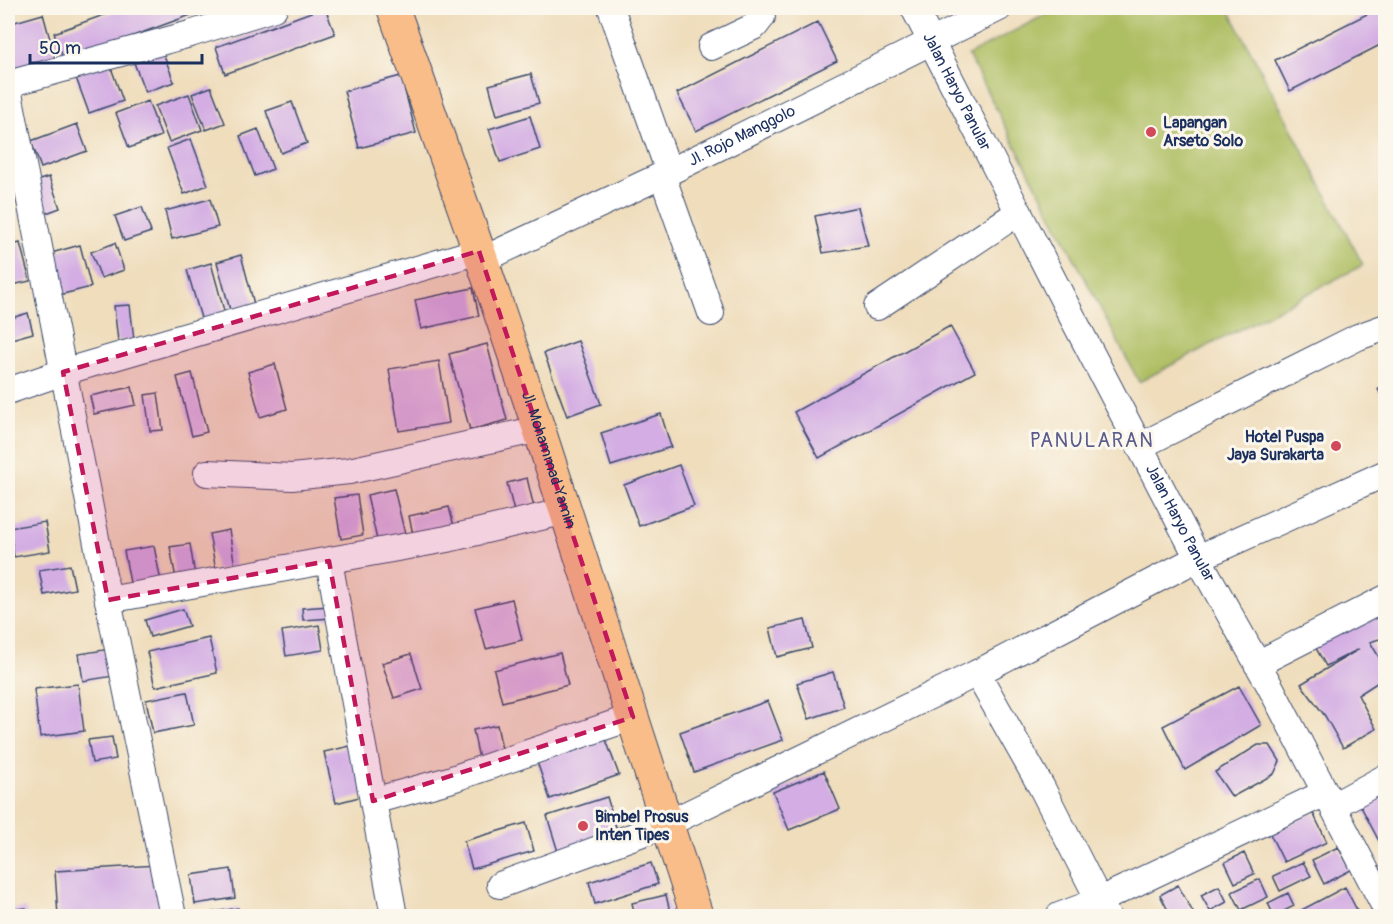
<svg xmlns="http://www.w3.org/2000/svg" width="1393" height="924" font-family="Pangolin,sans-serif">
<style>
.green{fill:#aebe62;stroke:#647660;stroke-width:1.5}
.building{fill:#d3ade3}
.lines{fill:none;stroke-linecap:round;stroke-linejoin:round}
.minor-casing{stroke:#3b496c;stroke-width:28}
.major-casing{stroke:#3b496c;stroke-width:34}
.minor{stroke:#fff;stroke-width:26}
.major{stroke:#f9bd89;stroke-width:32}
.marked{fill:#c2185b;fill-opacity:0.2;stroke:#c2185b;stroke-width:4.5;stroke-dasharray:12 8;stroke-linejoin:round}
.poi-dot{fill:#d1495b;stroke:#fbf7ec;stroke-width:2}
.labels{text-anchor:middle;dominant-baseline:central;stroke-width:6;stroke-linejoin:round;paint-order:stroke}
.street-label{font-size:16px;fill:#1b2f5e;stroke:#fbf7ec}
.poi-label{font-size:16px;font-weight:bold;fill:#1b2f5e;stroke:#fbf7ec;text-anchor:start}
.quarter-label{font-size:20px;letter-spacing:1.5px;fill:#5b5b8d;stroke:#fbf7ec}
</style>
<rect width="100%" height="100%" fill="#fbf7ec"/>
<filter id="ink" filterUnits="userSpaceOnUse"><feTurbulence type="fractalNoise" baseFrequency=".0167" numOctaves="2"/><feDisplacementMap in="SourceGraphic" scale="12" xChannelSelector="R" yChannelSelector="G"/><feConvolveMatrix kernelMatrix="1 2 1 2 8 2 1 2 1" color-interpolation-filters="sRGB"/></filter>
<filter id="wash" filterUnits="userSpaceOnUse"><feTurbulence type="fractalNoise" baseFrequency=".008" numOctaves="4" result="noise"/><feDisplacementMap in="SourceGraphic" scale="24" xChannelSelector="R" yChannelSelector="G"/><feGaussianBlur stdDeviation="1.35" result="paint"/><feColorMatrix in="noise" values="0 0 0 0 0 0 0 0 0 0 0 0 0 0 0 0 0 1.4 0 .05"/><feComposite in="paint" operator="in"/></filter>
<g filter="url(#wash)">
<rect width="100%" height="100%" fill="#efddbc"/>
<path class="green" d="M 1058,8 L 1228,8 L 1363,265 L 1139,382 L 968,55 Z"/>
<g id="blocks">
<path class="building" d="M 123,8 L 210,8 L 64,61 L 54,33 Z
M 322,8 L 325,8 L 335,34 L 225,74 L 216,47 Z
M 508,8 L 527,8 L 509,13 Z
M 1379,8 L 1386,8 L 1386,42 L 1290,91 L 1275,60 Z
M 43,14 L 56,61 L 8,74 L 8,24 Z
M 818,22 L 837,61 L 696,131 L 677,93 Z
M 162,50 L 174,82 L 145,92 L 133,60 Z
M 109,62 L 123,101 L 89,113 L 75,75 Z
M 531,74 L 539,103 L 497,115 L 489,85 Z
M 401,76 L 416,133 L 359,148 L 344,91 Z
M 211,87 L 225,123 L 206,130 L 192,94 Z
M 189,94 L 202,130 L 169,142 L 155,106 Z
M 148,101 L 161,136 L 129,148 L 116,113 Z
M 292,102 L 307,143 L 281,153 L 266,111 Z
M 530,116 L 540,149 L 500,162 L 489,129 Z
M 77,124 L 87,151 L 41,168 L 31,141 Z
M 258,129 L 273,169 L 255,176 L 240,136 Z
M 191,139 L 208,185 L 184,194 L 167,148 Z
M 49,177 L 60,208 L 41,215 L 30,183 Z
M 8,183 L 15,204 L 8,207 Z
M 210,199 L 218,227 L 172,239 L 165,211 Z
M 142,207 L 151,232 L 124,241 L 115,216 Z
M 858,207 L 868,246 L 823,253 L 815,216 Z
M 20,243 L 30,281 L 8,286 L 8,246 Z
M 115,243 L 124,270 L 101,278 L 91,252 Z
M 80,245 L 91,287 L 55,296 L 44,255 Z
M 241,255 L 254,304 L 230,310 L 217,262 Z
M 211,263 L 226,318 L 203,325 L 187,270 Z
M 473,288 L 479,316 L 421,329 L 415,300 Z
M 130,305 L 134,340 L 118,341 L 114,306 Z
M 28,313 L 33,333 L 8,340 L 8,319 Z
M 950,326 L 975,372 L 819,458 L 794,412 Z
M 578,341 L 601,404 L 567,416 L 544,353 Z
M 487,344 L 507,420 L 470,430 L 449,354 Z
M 439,361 L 449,423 L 399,431 L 389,369 Z
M 275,364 L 287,409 L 260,417 L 248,372 Z
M 192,373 L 207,432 L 192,436 L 177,377 Z
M 1386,385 L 1386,404 L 1378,389 Z
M 132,387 L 136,405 L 94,414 L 90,396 Z
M 158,393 L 163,430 L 150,431 L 145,395 Z
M 661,414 L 671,447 L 611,466 L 601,433 Z
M 679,465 L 694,506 L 639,526 L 624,485 Z
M 527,478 L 535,512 L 515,516 L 507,483 Z
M 394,489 L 405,534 L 377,540 L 367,495 Z
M 357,495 L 363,535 L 341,539 L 334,498 Z
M 449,507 L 455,530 L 414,539 L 409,516 Z
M 45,522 L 50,551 L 14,557 L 9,528 Z
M 229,530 L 235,567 L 216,570 L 209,534 Z
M 190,544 L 195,576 L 176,579 L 170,547 Z
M 154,546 L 161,582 L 131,588 L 124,551 Z
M 70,565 L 75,589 L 44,595 L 39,570 Z
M 512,599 L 522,640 L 486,649 L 475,608 Z
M 1386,604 L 1386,637 L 1370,642 L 1386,669 L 1386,677 L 1358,695 L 1376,729 L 1343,748 L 1325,716 L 1301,684 L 1359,649 L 1326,666 L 1312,641 Z
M 330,606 L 332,618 L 303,620 L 302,608 Z
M 183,609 L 189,626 L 150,637 L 145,620 Z
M 805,620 L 812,648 L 777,657 L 770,628 Z
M 319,625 L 323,650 L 286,656 L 282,631 Z
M 209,638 L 217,673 L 155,687 L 147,652 Z
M 110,649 L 114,676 L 83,681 L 79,654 Z
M 560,653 L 568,685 L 502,702 L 494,670 Z
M 411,654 L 422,689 L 394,698 L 382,663 Z
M 833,672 L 844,707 L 809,719 L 797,683 Z
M 78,684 L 84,731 L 40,737 L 34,689 Z
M 1239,686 L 1261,725 L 1185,770 L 1163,726 Z
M 187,692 L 194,725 L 153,733 L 146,700 Z
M 768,701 L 783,740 L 694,772 L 680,732 Z
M 497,725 L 503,754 L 479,759 L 473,730 Z
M 112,737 L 116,759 L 92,763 L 88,740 Z
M 605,737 L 619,775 L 550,799 L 537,762 Z
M 355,745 L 367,795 L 336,803 L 324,752 Z
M 1258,745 L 1270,745 L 1280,761 L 1274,774 L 1232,797 L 1215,772 Z
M 824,771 L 840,809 L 789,830 L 773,792 Z
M 1386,781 L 1386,840 L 1380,843 L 1356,797 Z
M 607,797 L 619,837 L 559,855 L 547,816 Z
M 1313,813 L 1327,842 L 1284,862 L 1270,834 Z
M 526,823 L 534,851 L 472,869 L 464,841 Z
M 1338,847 L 1351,870 L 1324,884 L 1312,860 Z
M 1244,853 L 1254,874 L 1235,883 L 1225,862 Z
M 1303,862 L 1311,876 L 1280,891 L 1273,876 Z
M 651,863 L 658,884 L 595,904 L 589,882 Z
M 158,865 L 162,914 L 58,916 L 55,871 Z
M 231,869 L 235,898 L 195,904 L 191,875 Z
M 1260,879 L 1268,897 L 1241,910 L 1232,892 Z
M 1178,885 L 1195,916 L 1171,916 L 1160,895 Z
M 1219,886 L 1227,902 L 1210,911 L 1201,895 Z
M 1345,887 L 1360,916 L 1295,916 L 1294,914 Z
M 1288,893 L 1294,906 L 1274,916 L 1268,903 Z
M 666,895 L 671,916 L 635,916 L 632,903 Z
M 26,908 L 27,916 L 8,916 L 8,910 Z
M 238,908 L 239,916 L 197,916 L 197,915 Z"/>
</g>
</g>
<g filter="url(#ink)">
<use href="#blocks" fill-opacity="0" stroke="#3b496c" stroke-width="1.5"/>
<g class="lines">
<defs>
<g id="minor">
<path d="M 611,8 L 669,172"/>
<path id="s1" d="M 914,8 L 1066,305 L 1198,558 L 1271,688 L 1386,909"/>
<path d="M 711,47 L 755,26 L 762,17 L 760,8"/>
<path d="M 8,84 L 190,34 L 274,8"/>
<path d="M 8,88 L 108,600 L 173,916"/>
<path d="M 662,175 L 711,313"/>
<path id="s2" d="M 482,260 L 669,172 L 999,8"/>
<path d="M 877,307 L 1019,212"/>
<path d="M 8,391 L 63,372 L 479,251"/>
<path d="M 1140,446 L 1358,337 L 1386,327"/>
<path d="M 207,473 L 292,477 L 349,471 L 539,429"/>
<path d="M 329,561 L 394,916"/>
<path d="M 108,600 L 447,539 L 566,511"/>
<path d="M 1257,664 L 1386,598"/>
<path d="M 977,673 L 1042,788 L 1107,916"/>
<path d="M 373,801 L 449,780 L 633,717"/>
<path d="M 1333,806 L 1386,777"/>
<path d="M 500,885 L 667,824 L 977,673 L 1198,558 L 1386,473"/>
<path d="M 1059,916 L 1098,901 L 1325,793"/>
</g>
<g id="major">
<path id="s3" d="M 393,8 L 482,260 L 539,429 L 697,916"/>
</g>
</defs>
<use href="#minor" class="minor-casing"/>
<use href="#major" class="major-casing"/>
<use href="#minor" class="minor"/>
<use href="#major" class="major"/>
</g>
</g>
<path class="marked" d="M 479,251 L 633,717 L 373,801 L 329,561 L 108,600 L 63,372 Z"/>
<g class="poi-dot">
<circle cx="1151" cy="132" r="6"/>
<circle cx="1336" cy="446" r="6"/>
<circle cx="583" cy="826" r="6"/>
</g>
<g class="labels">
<g class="street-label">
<text stroke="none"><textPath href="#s1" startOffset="94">Jalan Haryo Panular</textPath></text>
<text stroke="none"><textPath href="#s2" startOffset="288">Jl. Rojo Manggolo</textPath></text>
<text stroke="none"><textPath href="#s3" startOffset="478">Jl. Mohammad Yamin</textPath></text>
<text stroke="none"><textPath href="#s1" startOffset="580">Jalan Haryo Panular</textPath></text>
</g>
<g class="poi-label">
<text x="1163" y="123">Lapangan<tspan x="1163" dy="18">Arseto Solo</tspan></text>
<text x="1324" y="437" text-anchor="end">Hotel Puspa<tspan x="1324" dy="18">Jaya Surakarta</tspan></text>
<text x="595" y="817">Bimbel Prosus<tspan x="595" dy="18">Inten Tipes</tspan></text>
</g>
<g class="quarter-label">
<text x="1092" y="440">PANULARAN</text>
</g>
</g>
<rect width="1393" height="924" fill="none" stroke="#fbf7ec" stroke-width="30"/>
<path d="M30 54v9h172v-9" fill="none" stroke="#1b2f5e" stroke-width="3"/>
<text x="39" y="54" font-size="18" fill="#1b2f5e" stroke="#fbf7ec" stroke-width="4.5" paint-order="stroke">50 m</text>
</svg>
